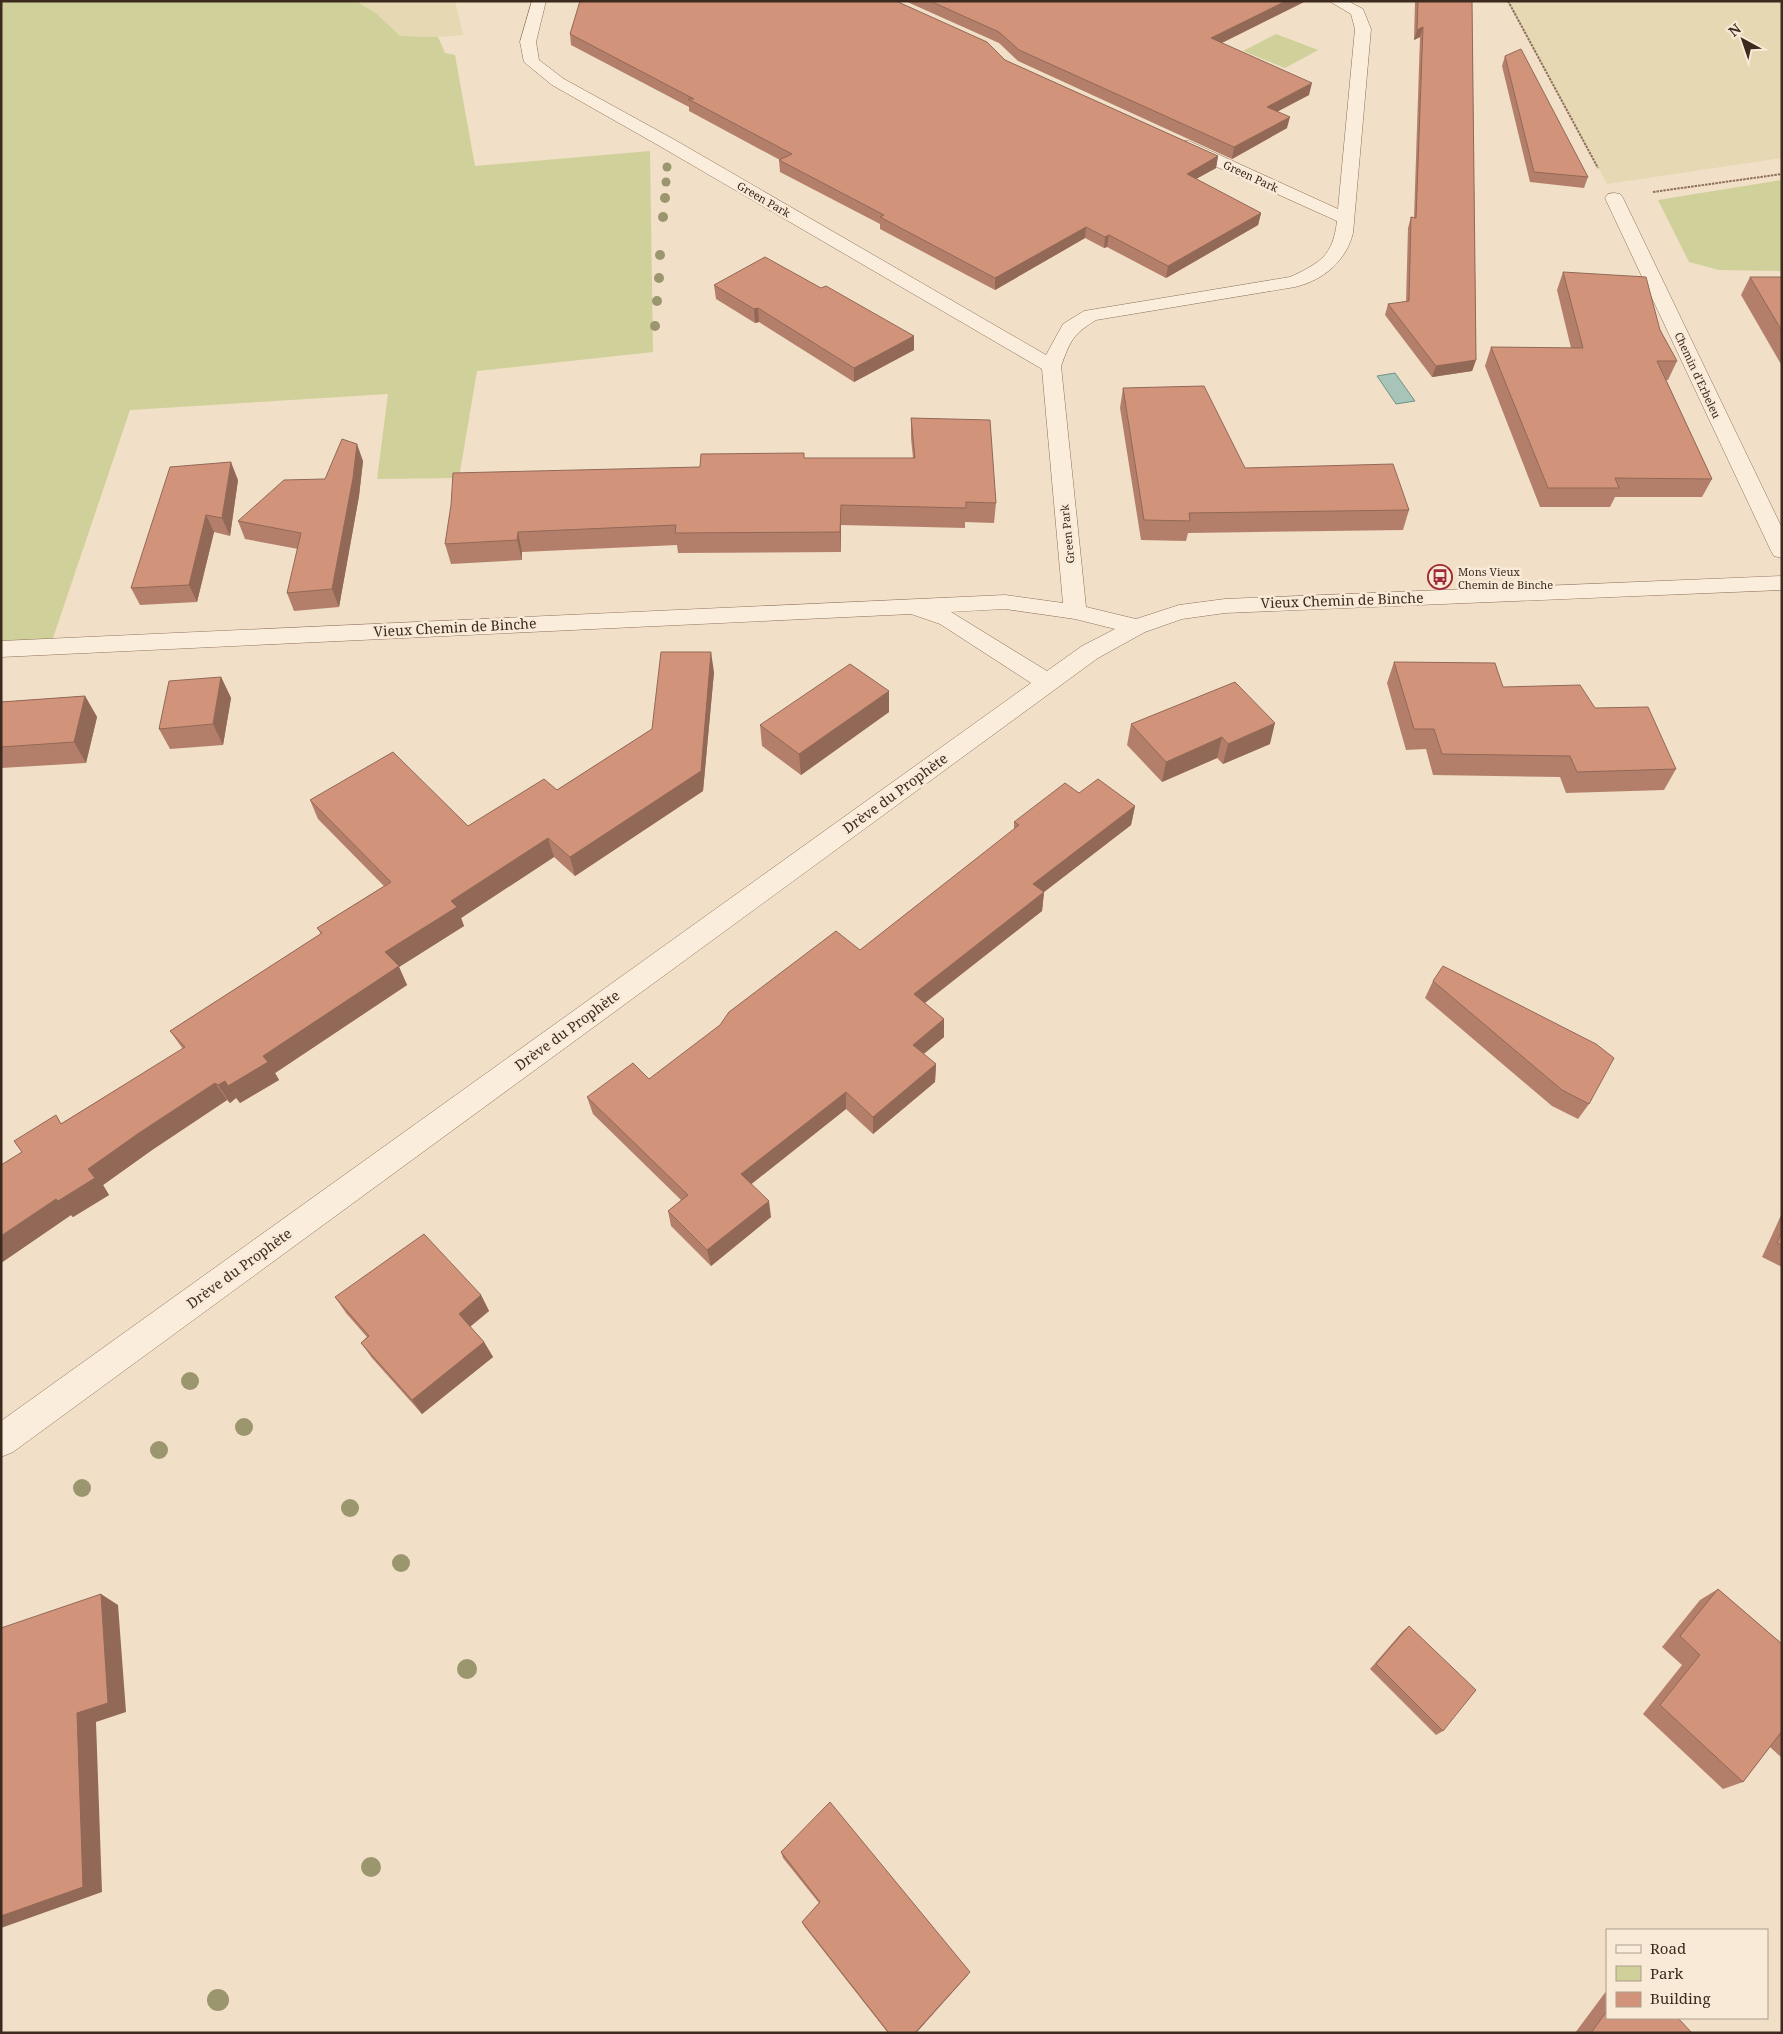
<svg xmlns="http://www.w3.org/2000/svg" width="1783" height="2034" font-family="'Noto Serif',serif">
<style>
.farmland{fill:#e7d8b4}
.green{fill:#d0d09a}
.water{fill:#a8c4b9;stroke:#6e9486}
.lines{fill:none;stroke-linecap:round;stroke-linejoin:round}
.minor-casing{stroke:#8e705b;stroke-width:1}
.path{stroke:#8e705b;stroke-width:2;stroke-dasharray:2.5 1;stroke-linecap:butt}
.minor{fill:#fbeddb;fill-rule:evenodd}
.tree{fill:#9b966e}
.wall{fill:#b47f6a}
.shaded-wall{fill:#926856}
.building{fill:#d1947b;stroke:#926856}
.labels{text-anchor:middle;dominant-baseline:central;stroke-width:5;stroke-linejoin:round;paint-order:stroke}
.far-street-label{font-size:11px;fill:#3d2a1f;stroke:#f8ead7}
.far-poi-label{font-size:11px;fill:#3d2a1f;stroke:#f8ead7;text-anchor:start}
.street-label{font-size:14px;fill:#3d2a1f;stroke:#f8ead7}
</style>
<rect width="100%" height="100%" fill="#f1dfc7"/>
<path class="farmland" d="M 356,1 L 455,1 L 463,35 L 438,37 L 400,36 L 376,13 Z
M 1508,1 L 1782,1 L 1782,158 L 1607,184 Z"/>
<path class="green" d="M 1,1 L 356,1 L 376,13 L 400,36 L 438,37 L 445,53 L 455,55 L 475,166 L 650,151 L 653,352 L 477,371 L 459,478 L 377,479 L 388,394 L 130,410 L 50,647 L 1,649 Z
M 1276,34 L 1318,50 L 1285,68 L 1243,51 Z
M 1782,180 L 1782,271 L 1719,270 L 1689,262 L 1658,200 Z"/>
<path class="water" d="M 1395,373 L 1415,401 L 1396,404 L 1377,376 Z"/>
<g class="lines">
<defs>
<path id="minor" d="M 532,1 L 546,1 L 536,42 L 539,60 L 564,79 L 675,140 L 1046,355 L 1063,324 L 1084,311 L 1290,277 C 1320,263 1333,256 1337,221 L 1177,149 L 1175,145 L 1177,141 L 1189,141 L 1338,209 L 1355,29 L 1351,14 L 1329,1 L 1348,1 L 1363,9 L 1371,29 L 1353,233 C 1346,261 1324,280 1295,287 L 1096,320 C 1072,335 1071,340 1061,366 L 1086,607 L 1136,619 L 1179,605 L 1225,599 L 1782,576 L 1782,590 L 1225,613 L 1182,619 L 1145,632 L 1098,658 L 13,1452 L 1,1457 L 1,1421 L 1031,683 L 940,624 L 911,614 L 1,657 L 1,641 L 1005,595 L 1063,603 L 1042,369 L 663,148 L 552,85 L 524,62 L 520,42 ZM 1005,609 L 1075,619 L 1115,629 L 1082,646 L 1047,671 L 951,612 Z
M 1614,193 L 1620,194 L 1623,198 L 1782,528 L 1782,558 L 1774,556 L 1771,551 L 1605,198 L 1608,194 Z"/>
</defs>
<use href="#minor" class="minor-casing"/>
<path class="path" d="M 1508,1 L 1598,168
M 1653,192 L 1782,174"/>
<use href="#minor" class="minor"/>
</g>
<g class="tree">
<circle cx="667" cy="167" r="4.5"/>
<circle cx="666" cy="182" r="4.5"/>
<circle cx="665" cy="198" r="5"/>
<circle cx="663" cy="217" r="5"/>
<circle cx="660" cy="255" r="5"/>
<circle cx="659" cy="278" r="5"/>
<circle cx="657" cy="301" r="5"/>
<circle cx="655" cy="326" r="5"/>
<circle cx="190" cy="1381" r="9"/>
<circle cx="244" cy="1427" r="9"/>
<circle cx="159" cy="1450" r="9"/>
<circle cx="82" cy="1488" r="9"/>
<circle cx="350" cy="1508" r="9"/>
<circle cx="401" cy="1563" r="9"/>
<circle cx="467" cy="1669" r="10"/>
<circle cx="371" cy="1867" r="10"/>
<circle cx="218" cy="2000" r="11"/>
</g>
<path class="wall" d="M 905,1 L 1306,1 L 1222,43 L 1309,95 L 1278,111 L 1287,128 L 1232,159 L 1018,61 L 999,43 Z
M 1415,1 L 1472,1 L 1476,360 L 1472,371 L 1432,377 L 1385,315 L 1388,304 L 1406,302 L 1408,228 L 1411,217 L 1414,218 L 1420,37 L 1414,40 Z
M 570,34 L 1005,60 L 1218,156 L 1216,168 L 1196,179 L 1261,213 L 1258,225 L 1166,278 L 1107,247 L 1104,248 L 1085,238 L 995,290 L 880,229 L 880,224 L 780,172 L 779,160 L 780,160 L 689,111 L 689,107 L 571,45 Z
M 1505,56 L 1588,177 L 1584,188 L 1530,182 L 1502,66 Z
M 1563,272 L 1660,330 L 1677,361 L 1668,380 L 1666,380 L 1712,479 L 1702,497 L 1615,497 L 1610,507 L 1540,507 L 1485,366 L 1491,347 L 1571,348 L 1557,290 Z
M 1750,277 L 1782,277 L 1782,366 L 1741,295 Z
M 714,285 L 821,288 L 914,336 L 914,350 L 854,382 L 759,322 L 755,323 L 716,299 Z
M 1123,388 L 1245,468 L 1409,510 L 1403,530 L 1188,533 L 1186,541 L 1141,540 L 1120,408 Z
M 911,418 L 996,503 L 994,523 L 965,522 L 965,528 L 841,525 L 841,552 L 678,553 L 677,545 L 522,552 L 522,560 L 451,564 L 445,544 L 700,467 L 804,458 L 913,458 L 911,438 Z
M 363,461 L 359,496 L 339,607 L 294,611 L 287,593 L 298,549 L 245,539 L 238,521 L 325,479 Z
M 238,480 L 230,536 L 214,532 L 197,602 L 140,605 L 131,588 Z
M 1394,662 L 1595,708 L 1676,769 L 1664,790 L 1566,793 L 1560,777 L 1433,775 L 1426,749 L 1406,750 L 1387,683 Z
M 714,672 L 703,791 L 575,876 L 554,857 L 461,918 L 464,926 L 399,967 L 407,985 L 275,1073 L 279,1080 L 240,1103 L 236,1098 L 230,1103 L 227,1100 L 152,1150 L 103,1185 L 109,1195 L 73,1217 L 71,1215 L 1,1263 L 1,1165 L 22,1152 L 62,1123 L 183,1049 L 170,1031 L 321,934 L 317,928 L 384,886 L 318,819 L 310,800 L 468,826 L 557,790 L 652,729 Z
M 221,677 L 231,698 L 223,745 L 170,749 L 159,729 Z
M 85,696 L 97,717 L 86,763 L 1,768 L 1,702 Z
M 889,712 L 801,775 L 762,746 L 760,725 Z
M 1131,724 L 1270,744 L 1223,764 L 1217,758 L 1162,782 L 1127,745 Z
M 1079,793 L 1135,806 L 1131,825 L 1044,892 L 1042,911 L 925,1003 L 944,1019 L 944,1037 L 923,1054 L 936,1064 L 935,1082 L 873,1134 L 846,1109 L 751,1184 L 771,1217 L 711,1266 L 671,1226 L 668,1211 L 681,1200 L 593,1114 L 587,1097 L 649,1079 L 860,950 L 1014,830 L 1014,822 Z
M 1433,981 L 1589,1104 L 1578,1119 L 1552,1106 L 1425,998 Z
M 1782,1213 L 1782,1267 L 1762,1257 Z
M 481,1295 L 489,1311 L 470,1327 L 484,1342 L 493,1357 L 422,1414 L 372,1358 L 361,1343 L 367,1337 L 346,1313 L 335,1297 Z
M 1718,1589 L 1782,1644 L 1782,1758 L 1770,1747 L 1743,1782 L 1723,1789 L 1643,1714 L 1682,1665 L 1662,1647 L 1700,1600 Z
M 1409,1626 L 1443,1731 L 1436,1735 L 1370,1669 L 1403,1631 Z
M 781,1852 L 968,1975 L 916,2033 L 888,2033 L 804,1926 L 802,1922 L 819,1903 L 783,1858 Z
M 1607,1990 L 1607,2018 L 1692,2033 L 1575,2033 Z"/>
<path class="shaded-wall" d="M 1286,1 L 1306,1 L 1209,49 L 1211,38 Z
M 1423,27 L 1420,37 L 1414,40 L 1417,30 Z
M 1312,83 L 1309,95 L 1265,118 L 1267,107 Z
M 1290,117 L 1287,128 L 1232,159 L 1234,147 Z
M 1218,156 L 1216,168 L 1185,185 L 1187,174 Z
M 1261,213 L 1258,225 L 1166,278 L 1168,266 Z
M 1086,227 L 1085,238 L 995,290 L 995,278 Z
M 1109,235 L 1107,247 L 1104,248 L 1105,237 Z
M 758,308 L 759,322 L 755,323 L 754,309 Z
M 914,336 L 914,350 L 854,382 L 854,368 Z
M 1476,360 L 1472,371 L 1432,377 L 1436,366 Z
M 357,444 L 363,461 L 359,496 L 339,607 L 332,589 Z
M 231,462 L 238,480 L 230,536 L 222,518 Z
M 841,505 L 841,552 L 840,532 Z
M 206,515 L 214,532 L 197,602 L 189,585 Z
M 518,532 L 522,552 L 522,560 L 517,540 Z
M 711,652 L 714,672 L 703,791 L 575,876 L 570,857 Z
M 221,677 L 231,698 L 223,745 L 213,724 Z
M 889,691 L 889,712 L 801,775 L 799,754 Z
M 85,696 L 97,717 L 86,763 L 74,742 Z
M 1275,723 L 1270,744 L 1223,764 L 1228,744 Z
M 1222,737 L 1217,758 L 1162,782 L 1166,762 Z
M 1135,806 L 1131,825 L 1044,892 L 1042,911 L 913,1012 L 914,994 L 1033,884 Z
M 548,838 L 554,857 L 461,918 L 464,926 L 399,967 L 407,985 L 275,1073 L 279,1080 L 240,1103 L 228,1086 L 385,952 L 451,901 Z
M 944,1019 L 944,1037 L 913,1063 L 913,1045 Z
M 936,1064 L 935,1082 L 873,1134 L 873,1117 Z
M 225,1081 L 236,1098 L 230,1103 L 218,1085 Z
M 215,1083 L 227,1100 L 152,1150 L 103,1185 L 109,1195 L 73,1217 L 71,1215 L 1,1263 L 1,1236 L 88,1169 L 139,1133 Z
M 846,1092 L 846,1109 L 744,1190 L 741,1174 Z
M 769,1201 L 771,1217 L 711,1266 L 707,1250 Z
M 481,1295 L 489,1311 L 467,1329 L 459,1314 Z
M 484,1342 L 493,1357 L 422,1414 L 412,1400 Z
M 101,1594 L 118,1605 L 126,1712 L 96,1722 L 102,1892 L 1,1928 L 1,1916 L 77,1713 Z
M 970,1972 L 916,2033 L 915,2033 Z"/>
<path class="building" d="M 580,1 L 896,1 L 987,42 L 1005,60 L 1218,156 L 1187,174 L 1261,213 L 1168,266 L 1109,235 L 1105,237 L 1086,227 L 995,278 L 880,217 L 884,215 L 779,160 L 792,154 L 688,99 L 694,99 L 570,34 Z
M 930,1 L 1286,1 L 1211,38 L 1312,83 L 1267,107 L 1290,117 L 1234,147 L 1019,50 L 999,32 Z
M 1418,1 L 1472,1 L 1476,360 L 1436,366 L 1388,304 L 1409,301 L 1411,217 L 1416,218 L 1423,27 L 1417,30 Z
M 1521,49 L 1588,177 L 1534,172 L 1505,56 Z
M 765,257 L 821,288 L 826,286 L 914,336 L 854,368 L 758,308 L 754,309 L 714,285 Z
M 1563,272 L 1646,277 L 1660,330 L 1677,361 L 1657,361 L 1712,479 L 1615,478 L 1619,488 L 1548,488 L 1491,347 L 1583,348 Z
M 1750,277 L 1782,277 L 1782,331 Z
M 1204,386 L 1245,468 L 1393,464 L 1409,510 L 1189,513 L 1190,521 L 1144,520 L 1123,388 Z
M 911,418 L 990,420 L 996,503 L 966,502 L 966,508 L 841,505 L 840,532 L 675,533 L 676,525 L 518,532 L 517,540 L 445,544 L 451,505 L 453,473 L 700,467 L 701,454 L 804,453 L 804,458 L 915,458 Z
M 342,439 L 357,444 L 353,478 L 332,589 L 287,593 L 301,533 L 238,521 L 284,480 L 325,479 Z
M 231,462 L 222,518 L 206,515 L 189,585 L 131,588 L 170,467 Z
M 661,652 L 711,652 L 701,771 L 570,857 L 548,838 L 451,901 L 457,907 L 385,952 L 399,966 L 263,1056 L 268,1062 L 228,1086 L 225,1081 L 218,1085 L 215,1083 L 139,1133 L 88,1169 L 95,1178 L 58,1201 L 56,1199 L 1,1236 L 1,1165 L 22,1152 L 14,1141 L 56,1115 L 61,1124 L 185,1047 L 170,1031 L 322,933 L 317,928 L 391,882 L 310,800 L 393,752 L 468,826 L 544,779 L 557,790 L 652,729 Z
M 1394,662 L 1495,663 L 1503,687 L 1580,685 L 1595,708 L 1648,707 L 1676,769 L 1577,772 L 1570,756 L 1442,754 L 1434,729 L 1414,729 Z
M 850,664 L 889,691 L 799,754 L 760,725 Z
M 221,677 L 213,724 L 159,729 L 169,681 Z
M 1235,682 L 1275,723 L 1228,744 L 1222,737 L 1166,762 L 1131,724 Z
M 85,696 L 74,742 L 1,747 L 1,702 Z
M 1098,779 L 1135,806 L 1033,884 L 1044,892 L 914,994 L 944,1019 L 913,1045 L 936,1064 L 873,1117 L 846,1092 L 741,1174 L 769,1201 L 707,1250 L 668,1211 L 688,1195 L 587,1097 L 633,1063 L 649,1079 L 720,1025 L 729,1012 L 836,931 L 860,950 L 1019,825 L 1014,822 L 1065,783 L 1079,793 Z
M 1443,966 L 1596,1044 L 1614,1058 L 1589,1104 L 1562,1090 L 1433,981 Z
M 1782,1232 L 1782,1245 L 1777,1243 Z
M 424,1234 L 481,1295 L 459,1314 L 484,1342 L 412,1400 L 361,1343 L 369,1336 L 335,1297 Z
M 1718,1589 L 1782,1644 L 1782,1731 L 1743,1782 L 1660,1705 L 1700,1655 L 1680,1636 Z
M 101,1594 L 108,1703 L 77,1713 L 83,1887 L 1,1916 L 1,1628 Z
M 1409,1626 L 1476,1690 L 1443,1731 L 1376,1664 Z
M 830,1802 L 970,1972 L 915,2033 L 889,2033 L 802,1922 L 820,1902 L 781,1852 Z
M 1607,2011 L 1607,2018 L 1678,2018 L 1692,2033 L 1591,2033 Z"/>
<defs>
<symbol id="bus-ring" viewBox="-11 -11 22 22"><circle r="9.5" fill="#f8ead7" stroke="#a02837" stroke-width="1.5"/><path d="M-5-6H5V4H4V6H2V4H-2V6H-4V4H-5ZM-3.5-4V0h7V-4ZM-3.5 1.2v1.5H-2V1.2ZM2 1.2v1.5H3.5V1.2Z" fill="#a02837"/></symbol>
</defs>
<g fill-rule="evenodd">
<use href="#bus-ring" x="1426" y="563" width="28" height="28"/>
</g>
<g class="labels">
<g class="far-street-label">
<text transform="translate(1251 176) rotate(25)">Green Park</text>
<text transform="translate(764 199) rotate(30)">Green Park</text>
<text transform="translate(1698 375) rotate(65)">Chemin d'Erbeleu</text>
<text transform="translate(1067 534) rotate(-96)">Green Park</text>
</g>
<g class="far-poi-label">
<text x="1458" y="571">Mons Vieux<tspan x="1458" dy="13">Chemin de Binche</tspan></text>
</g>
<g class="street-label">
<text transform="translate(1342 600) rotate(-2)">Vieux Chemin de Binche</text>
<text transform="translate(455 627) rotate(-3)">Vieux Chemin de Binche</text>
<text transform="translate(895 793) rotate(-36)">Drève du Prophète</text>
<text transform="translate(567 1030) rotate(-36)">Drève du Prophète</text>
<text transform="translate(239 1268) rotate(-36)">Drève du Prophète</text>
</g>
</g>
<rect width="1783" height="2034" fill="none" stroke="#3d2a1f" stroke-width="5"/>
<rect x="1606" y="1929" width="162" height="90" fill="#f8ead7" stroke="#ad9d8d"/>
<rect x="1616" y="1945" width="25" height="8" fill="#fbeddb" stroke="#ad9d8d"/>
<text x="1650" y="1954" font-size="15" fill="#3d2a1f">Road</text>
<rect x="1616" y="1966" width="25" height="15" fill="#d0d09a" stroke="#ad9d8d"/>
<text x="1650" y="1979" font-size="15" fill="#3d2a1f">Park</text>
<rect x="1616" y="1992" width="25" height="15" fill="#d1947b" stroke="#ad9d8d"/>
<text x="1650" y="2004" font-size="15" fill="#3d2a1f">Building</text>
<g transform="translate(1743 40) rotate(320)" stroke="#f8ead7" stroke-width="4" paint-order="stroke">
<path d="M0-4L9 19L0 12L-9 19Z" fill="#3d2a1f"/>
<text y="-8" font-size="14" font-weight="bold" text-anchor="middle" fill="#3d2a1f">N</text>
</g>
</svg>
